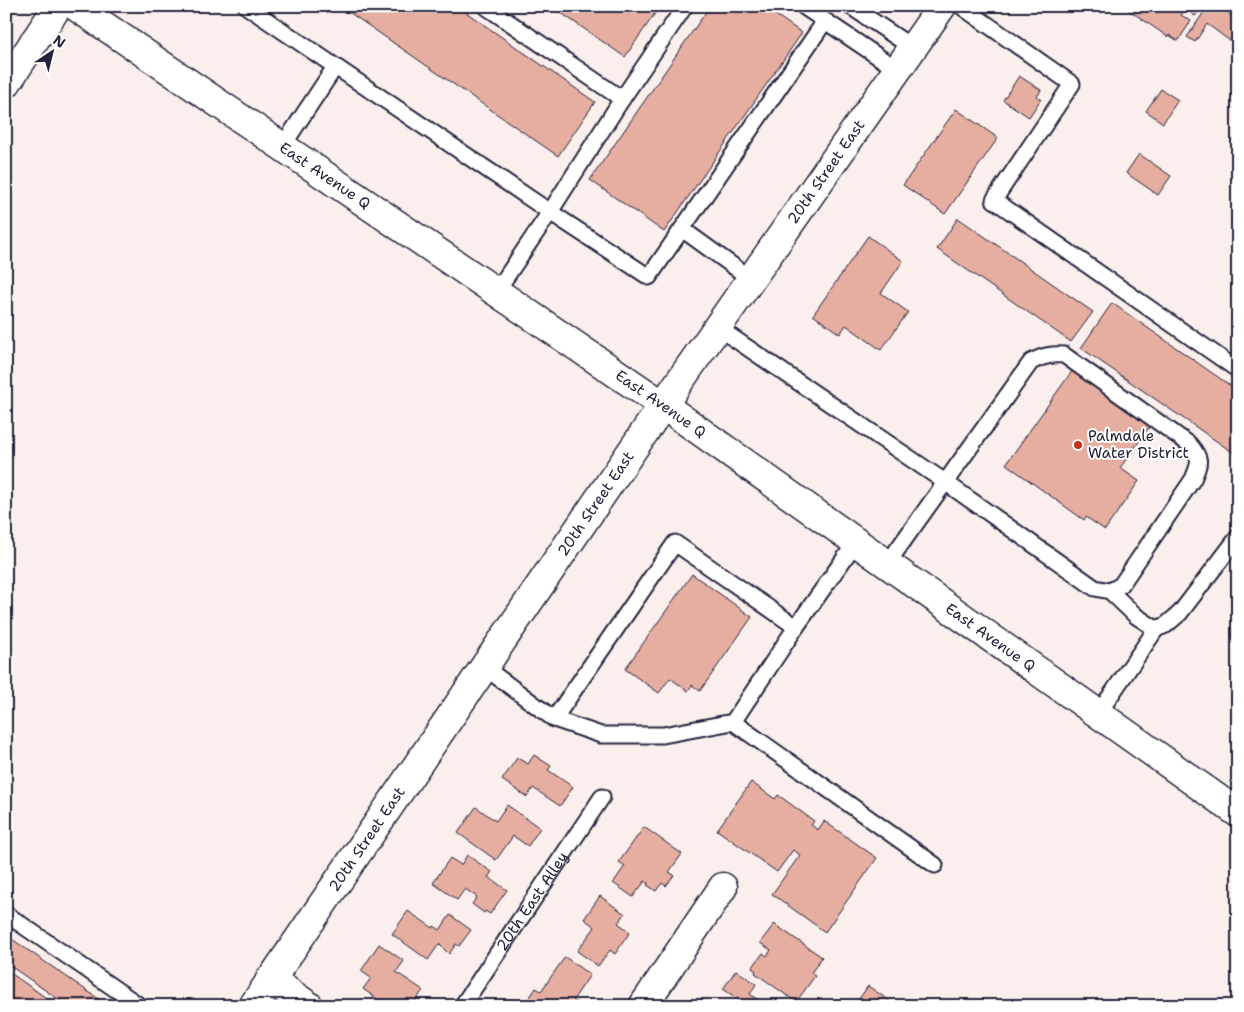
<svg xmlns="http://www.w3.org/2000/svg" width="1244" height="1012" font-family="'Shantell Sans',sans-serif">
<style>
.building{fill:#e6ada1;stroke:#22223b}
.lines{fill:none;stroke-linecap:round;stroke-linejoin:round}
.service-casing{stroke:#22223b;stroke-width:19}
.minor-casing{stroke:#22223b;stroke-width:31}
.tertiary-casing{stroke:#22223b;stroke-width:31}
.secondary-casing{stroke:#22223b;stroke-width:31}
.service{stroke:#fff;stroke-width:15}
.minor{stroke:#fff;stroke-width:28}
.tertiary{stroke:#fff;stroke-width:28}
.secondary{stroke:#fff;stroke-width:28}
.poi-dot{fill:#c8321e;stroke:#fff;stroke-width:2}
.labels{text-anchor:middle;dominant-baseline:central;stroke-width:4;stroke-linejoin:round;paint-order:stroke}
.street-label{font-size:15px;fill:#22223b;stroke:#fff}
.poi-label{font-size:15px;fill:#22223b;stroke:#fff;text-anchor:start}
</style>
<rect width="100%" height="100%" fill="#faefec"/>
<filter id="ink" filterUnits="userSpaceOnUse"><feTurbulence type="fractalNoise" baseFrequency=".02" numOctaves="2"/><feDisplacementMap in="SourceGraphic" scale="10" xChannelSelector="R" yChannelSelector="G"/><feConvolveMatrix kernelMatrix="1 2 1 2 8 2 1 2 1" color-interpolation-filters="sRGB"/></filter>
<g filter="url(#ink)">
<path class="building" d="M 340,6 L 457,6 L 595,102 L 558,156 Z
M 551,6 L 660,6 L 625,57 Z
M 710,6 L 763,6 L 802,33 L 664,232 L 590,180 Z
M 1123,6 L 1202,6 L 1195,16 L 1185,9 L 1181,15 L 1191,21 L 1178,41 L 1169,35 L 1168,37 Z
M 1208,6 L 1218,6 L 1238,20 L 1238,30 L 1230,41 L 1207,24 L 1195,42 L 1187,37 Z
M 1019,76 L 1041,90 L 1037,97 L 1041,99 L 1029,117 L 1003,100 Z
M 1161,89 L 1178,100 L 1163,123 L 1146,111 Z
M 956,109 L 998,138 L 945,214 L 903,185 Z
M 1139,154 L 1171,176 L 1158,195 L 1126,173 Z
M 958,218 L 1093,312 L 1071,342 L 937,249 Z
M 868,236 L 903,261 L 881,293 L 908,312 L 881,350 L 846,325 L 840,334 L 813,315 Z
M 1112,303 L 1238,391 L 1238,456 L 1081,348 Z
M 1072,371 L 1150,426 L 1120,468 L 1139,481 L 1105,530 L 1086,517 L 1084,520 L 1006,464 Z
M 692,574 L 752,617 L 700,691 L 692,685 L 688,691 L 670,678 L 659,693 L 625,669 Z
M 534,755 L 551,766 L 548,770 L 573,787 L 560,806 L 533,788 L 527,797 L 502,780 L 517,758 L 528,764 Z
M 751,782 L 775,799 L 778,795 L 814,821 L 811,825 L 818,830 L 824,821 L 877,858 L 825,932 L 772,894 L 800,855 L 793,850 L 777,872 L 717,830 Z
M 507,805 L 540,828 L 528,846 L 513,836 L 496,860 L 458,833 L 476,807 L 496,821 Z
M 644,827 L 682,854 L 669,872 L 674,875 L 666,886 L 662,883 L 656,891 L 647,885 L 648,883 L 645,881 L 633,897 L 613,883 L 625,866 L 619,862 Z
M 467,855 L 492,872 L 488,877 L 507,890 L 490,914 L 485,911 L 484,913 L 472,904 L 477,897 L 465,889 L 457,900 L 433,883 L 450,858 L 461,865 Z
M 600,896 L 625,914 L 618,923 L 630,932 L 615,954 L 610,950 L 598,966 L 577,951 L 595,927 L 584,919 Z
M 408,911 L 433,928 L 434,926 L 440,930 L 450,915 L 471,930 L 459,946 L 456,944 L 449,954 L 439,944 L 428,960 L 392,934 Z
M 774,924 L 822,957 L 811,973 L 815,976 L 796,1002 L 755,973 L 756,971 L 752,968 L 763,953 L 767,956 L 771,950 L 760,943 Z
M 6,935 L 109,1006 L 68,1006 L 6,963 Z
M 379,944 L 404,961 L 396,972 L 423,990 L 412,1006 L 401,1006 L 392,1000 L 387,1006 L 363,989 L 371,978 L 361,971 Z
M 565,957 L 590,975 L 573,1000 L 578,1003 L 576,1006 L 524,1006 L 536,988 L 541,991 Z
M 6,970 L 58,1006 L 6,1006 Z
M 736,970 L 756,984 L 750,994 L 766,1006 L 737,1006 L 741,1001 L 723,989 Z
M 868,986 L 897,1006 L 854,1006 Z"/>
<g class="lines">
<defs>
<g id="service">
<path d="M 246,6 L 550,212 L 496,292"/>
<path d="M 485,6 L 622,99"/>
<path d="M 803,6 L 898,70"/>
<path d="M 850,6 L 913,48"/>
<path d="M 961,6 L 1072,84 L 994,200 L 1238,370"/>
<path d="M 282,147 L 335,67"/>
<path d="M 682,229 L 649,277 L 550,212 L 622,99 L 685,6"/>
<path d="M 751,279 L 682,229 L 825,21"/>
<path d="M 717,327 L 945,482 L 1095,588 L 1110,591 L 1121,585 L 1193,479 C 1200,462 1202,459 1189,444 L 1064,355 C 1051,354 1043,356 1031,362 L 887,564"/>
<path d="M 1110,591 L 1136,616 L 1156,629 L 1166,625 L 1180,613 L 1238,537"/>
<path d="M 484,667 L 554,719 L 675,543 L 796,627 L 856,542"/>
<path d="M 1098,714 L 1156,629"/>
<path d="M 554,719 L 601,735 L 663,735 L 733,722 L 796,627"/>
<path d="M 733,722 L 935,865"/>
<path d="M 6,914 L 140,1006"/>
<path id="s1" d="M 462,1006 L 602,797"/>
</g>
<path id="minor" d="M 6,84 L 58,6
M 270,979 L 309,1006
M 643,1006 L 723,887"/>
<g id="tertiary">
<path id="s2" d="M 253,1006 L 663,405 L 942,6"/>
</g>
<g id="secondary">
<path id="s3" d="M 75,6 L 663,405 L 1238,813"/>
</g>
</defs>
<use href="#service" class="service-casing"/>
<use href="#minor" class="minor-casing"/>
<use href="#tertiary" class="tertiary-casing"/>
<use href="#secondary" class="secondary-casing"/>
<use href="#service" class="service"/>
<use href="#minor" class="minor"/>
<use href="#tertiary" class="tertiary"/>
<use href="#secondary" class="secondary"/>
</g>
</g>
<circle class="poi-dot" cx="1078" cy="445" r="5"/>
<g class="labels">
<g class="street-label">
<text stroke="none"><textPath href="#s2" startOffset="1012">20th Street East</textPath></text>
<text stroke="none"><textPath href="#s3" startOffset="302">East Avenue Q</textPath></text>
<text stroke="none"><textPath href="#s3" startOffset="708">East Avenue Q</textPath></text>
<text stroke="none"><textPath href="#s2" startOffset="608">20th Street East</textPath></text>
<text stroke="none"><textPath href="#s3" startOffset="1112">East Avenue Q</textPath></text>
<text stroke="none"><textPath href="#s2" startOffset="202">20th Street East</textPath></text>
<text stroke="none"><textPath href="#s1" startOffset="126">20th East Alley</textPath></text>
</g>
<g class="poi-label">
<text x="1088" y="436">Palmdale<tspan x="1088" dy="17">Water District</tspan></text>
</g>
</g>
<rect width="1244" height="1012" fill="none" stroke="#fff" stroke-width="25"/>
<rect x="12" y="12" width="1219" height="987" fill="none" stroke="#22223b" stroke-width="2" filter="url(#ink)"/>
<g transform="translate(52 52) rotate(35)" stroke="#ffffff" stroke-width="4" paint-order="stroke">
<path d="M0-4L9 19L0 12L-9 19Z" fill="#22223b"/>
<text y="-8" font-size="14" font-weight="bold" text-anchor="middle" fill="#22223b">N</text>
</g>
</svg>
